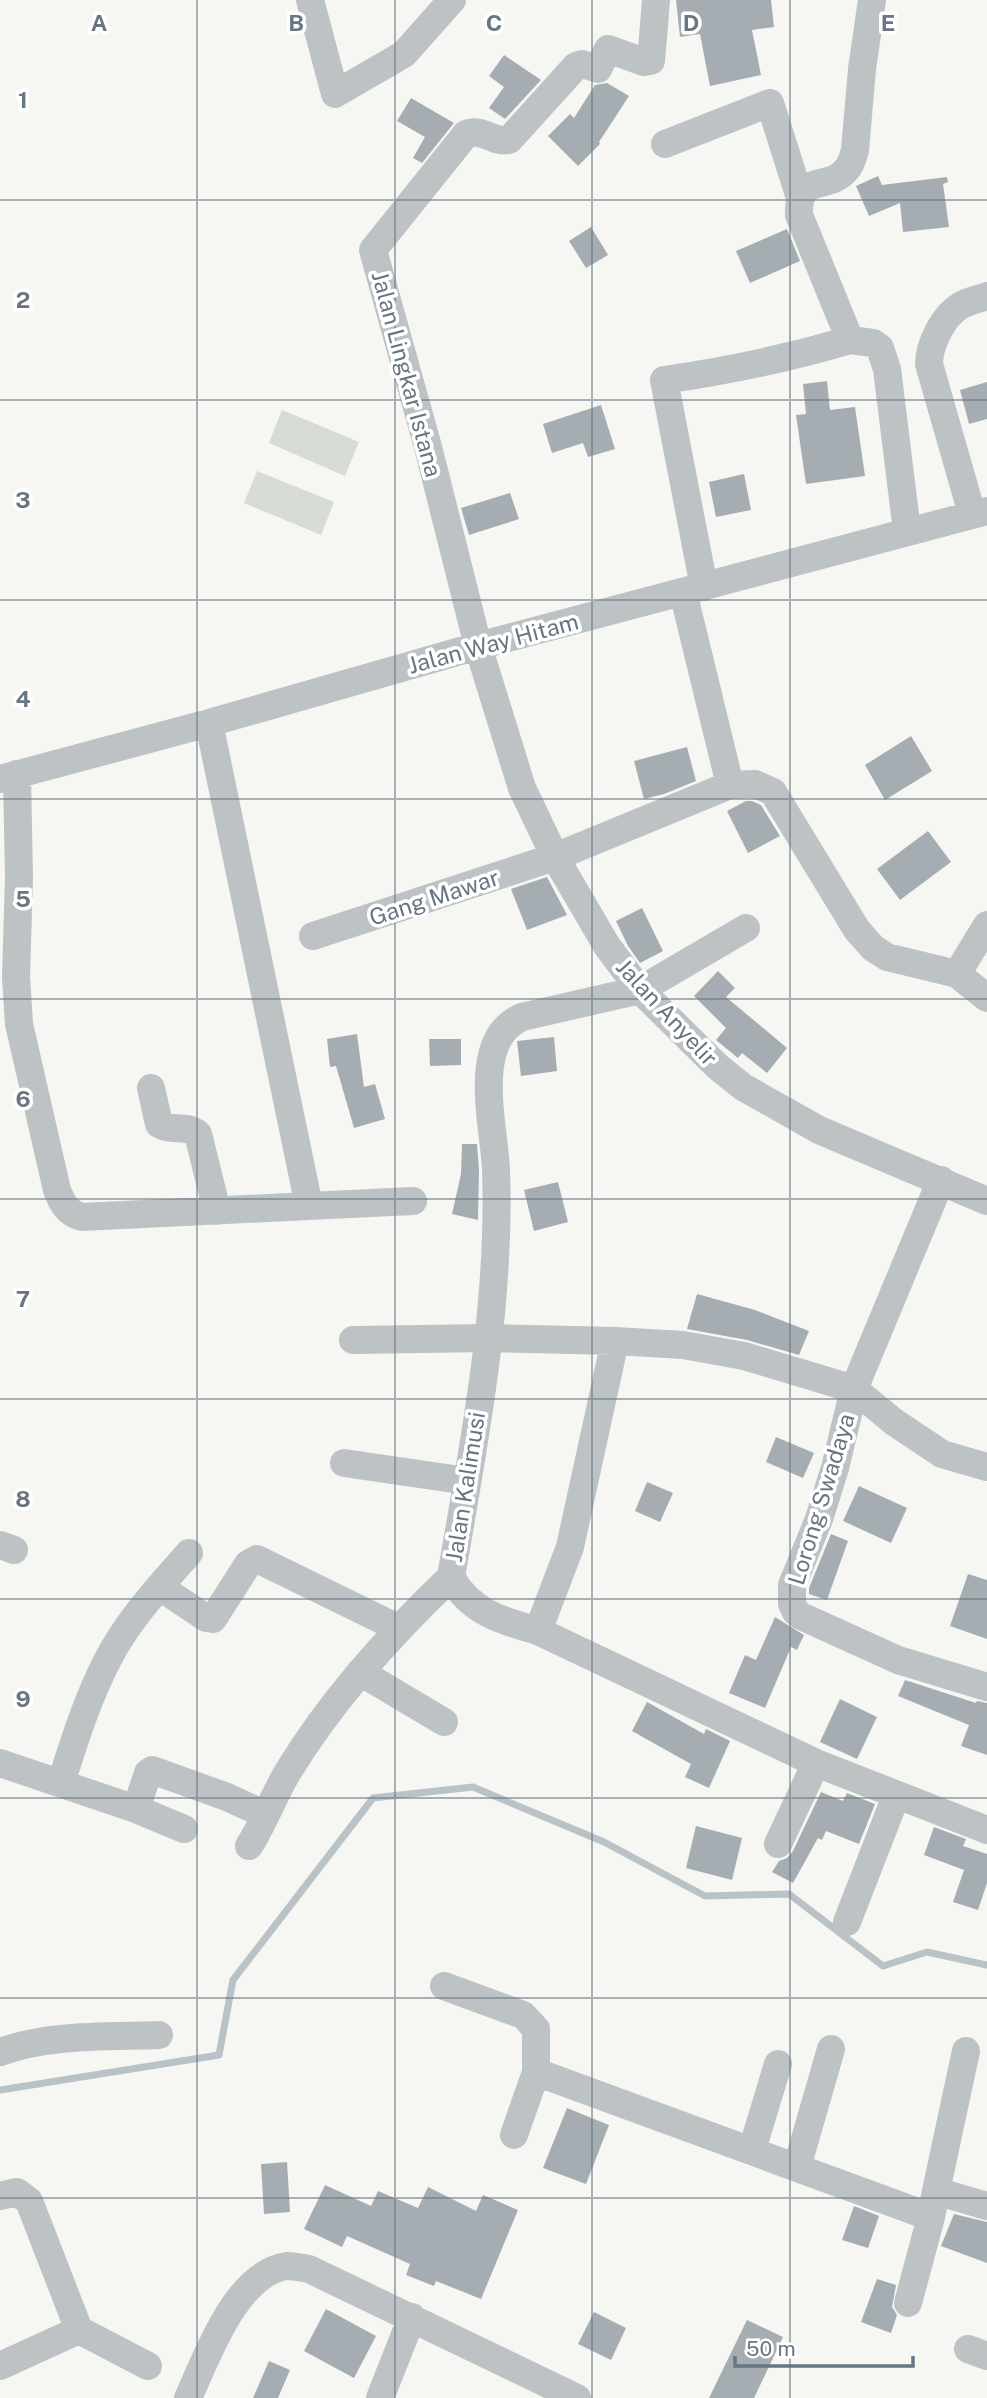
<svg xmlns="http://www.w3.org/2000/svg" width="987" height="2398" font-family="'Public Sans',sans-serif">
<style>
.green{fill:#d6dbd3}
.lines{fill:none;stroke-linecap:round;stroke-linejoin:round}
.stream{stroke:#b9c2c7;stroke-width:7}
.building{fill:#a5adb2}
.minor{stroke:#bdc2c5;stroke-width:28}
.grid{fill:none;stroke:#677682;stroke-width:2;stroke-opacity:0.55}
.labels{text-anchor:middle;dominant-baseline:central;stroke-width:7;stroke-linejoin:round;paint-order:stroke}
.street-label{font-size:23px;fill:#677682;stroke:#fff}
.grid-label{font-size:23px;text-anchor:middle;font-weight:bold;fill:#677682;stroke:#fff;stroke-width:7;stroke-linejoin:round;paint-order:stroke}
</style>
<rect width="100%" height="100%" fill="#f6f6f3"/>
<path class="green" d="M 282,410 L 359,442 L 345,476 L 269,443 Z
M 257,471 L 334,502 L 321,535 L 244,503 Z"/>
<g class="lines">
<path class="stream" d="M 0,2090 L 219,2055 L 233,1980 L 373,1798 L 473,1787 L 604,1842 L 705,1896 L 789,1894 L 883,1966 L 927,1952 L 987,1965"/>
</g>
<path class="building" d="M 676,0 L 771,0 L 774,27 L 752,30 L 761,75 L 710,86 L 700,34 L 680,37 Z
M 504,55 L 541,80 L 505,119 L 489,108 L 504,87 L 489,76 Z
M 607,83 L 629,96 L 599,142 L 600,144 L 578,166 L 548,136 L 570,114 L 574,118 L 595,85 Z
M 411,98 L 454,123 L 422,163 L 413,158 L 425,137 L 397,121 Z
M 878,176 L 882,185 L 947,177 L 948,182 L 943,184 L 949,227 L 903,232 L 900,203 L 869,216 L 856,186 Z
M 591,227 L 608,255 L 586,268 L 569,241 Z
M 787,229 L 800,261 L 750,283 L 736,251 Z
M 827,381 L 830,410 L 855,407 L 865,476 L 806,484 L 796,415 L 806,414 L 803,384 Z
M 987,382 L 987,419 L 969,424 L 960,390 Z
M 601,405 L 615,449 L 588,457 L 583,443 L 552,453 L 543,424 Z
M 744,474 L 751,510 L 716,517 L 709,482 Z
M 510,493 L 519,519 L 469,535 L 461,508 Z
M 911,736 L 932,771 L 885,800 L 865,765 Z
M 687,747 L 696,781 L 664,794 L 644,799 L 634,761 Z
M 746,801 L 752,801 L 761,805 L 780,836 L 748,853 L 727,811 Z
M 928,831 L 951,862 L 900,900 L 877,869 Z
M 547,877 L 567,915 L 527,930 L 511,889 Z
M 642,908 L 663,951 L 640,963 L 628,946 L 616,921 Z
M 718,971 L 735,988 L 726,997 L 787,1048 L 767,1073 L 742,1053 L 738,1058 L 716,1040 L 726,1028 L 694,996 Z
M 357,1034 L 364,1087 L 375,1084 L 385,1119 L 354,1128 L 336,1066 L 330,1067 L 327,1039 Z
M 554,1037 L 557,1071 L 521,1076 L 517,1041 Z
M 429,1039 L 461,1039 L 461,1065 L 430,1066 Z
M 462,1144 L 477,1144 L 479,1170 L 478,1220 L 452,1214 L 461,1174 Z
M 558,1182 L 568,1222 L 534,1231 L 524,1190 Z
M 697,1294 L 755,1310 L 809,1331 L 799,1355 L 747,1340 L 687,1329 Z
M 776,1437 L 814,1453 L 803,1478 L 766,1462 Z
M 647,1482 L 673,1493 L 660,1522 L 635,1511 Z
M 859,1486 L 907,1508 L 891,1543 L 843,1521 Z
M 831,1534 L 848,1541 L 827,1600 L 809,1594 L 809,1588 Z
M 968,1574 L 987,1580 L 987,1639 L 950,1626 Z
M 775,1617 L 804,1635 L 797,1650 L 791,1647 L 765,1708 L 729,1693 L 745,1655 L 756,1660 Z
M 905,1680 L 976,1703 L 977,1701 L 987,1703 L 987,1755 L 961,1746 L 969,1725 L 898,1696 Z
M 840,1699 L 877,1717 L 857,1759 L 820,1742 Z
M 647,1702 L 704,1734 L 706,1729 L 730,1741 L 709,1788 L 685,1777 L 691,1764 L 632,1731 Z
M 821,1792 L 843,1801 L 847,1793 L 875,1804 L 859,1844 L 826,1831 L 822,1840 L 818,1838 L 793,1883 L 772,1872 L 779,1861 L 787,1858 L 793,1851 Z
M 696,1826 L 742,1838 L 732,1880 L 686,1868 Z
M 934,1827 L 966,1839 L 963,1846 L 987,1854 L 987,1883 L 978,1910 L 953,1902 L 964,1870 L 924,1855 Z
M 567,2108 L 609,2125 L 586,2184 L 543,2168 Z
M 287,2162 L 290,2212 L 264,2214 L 261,2164 Z
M 325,2185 L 371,2206 L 378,2191 L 418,2208 L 428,2187 L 476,2211 L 483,2195 L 518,2210 L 481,2299 L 436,2281 L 434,2286 L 406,2275 L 410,2264 L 347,2236 L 342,2247 L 304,2229 Z
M 854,2206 L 879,2216 L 868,2248 L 842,2240 Z
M 954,2214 L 987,2222 L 987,2263 L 941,2246 Z
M 877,2279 L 896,2285 L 892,2307 L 897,2315 L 891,2333 L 861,2322 Z
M 326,2309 L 376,2336 L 354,2378 L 304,2351 Z
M 594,2312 L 626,2328 L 611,2360 L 578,2344 Z
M 747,2320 L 783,2337 L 754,2398 L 709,2398 Z
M 269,2361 L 290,2370 L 278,2398 L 253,2398 Z"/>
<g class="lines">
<path class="minor" d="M 310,0 L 335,94 L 404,54 L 452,0
M 656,0 L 651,61 L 644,62 L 608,49 L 598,69 L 582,64 L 576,66 L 509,140 C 493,143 481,127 466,134 L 373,250 L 428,447 L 478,646 L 522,788 L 555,857 L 607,946 L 640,990 L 718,1067 L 743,1087 L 819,1130 L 987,1201
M 872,0 L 862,69 L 855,150 C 853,157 851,165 846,170 C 828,192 798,171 799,215 L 850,340 L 873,343 L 880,348 L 887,369 L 907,531
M 665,144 L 770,103 L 800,198
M 972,514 L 929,364 C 929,345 943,316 960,306 C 968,301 979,299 987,296
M 704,587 L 664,380 C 727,371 789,358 850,340
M 683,592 L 730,785
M 17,774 L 19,877 L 16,977 L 19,1024 L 57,1190 C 62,1203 67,1213 82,1217 L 309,1206 L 209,723
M 0,779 L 209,723 L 478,646 L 987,511
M 746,928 L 640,990 L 522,1017 C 470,1039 494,1125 496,1169 C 501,1306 474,1443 451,1577 C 470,1612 502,1621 538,1631 L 816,1763 L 987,1830
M 313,936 L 555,857 L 730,785 L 755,784 L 773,792 L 857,930 L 873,948 L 887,957 L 957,974 L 987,925
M 957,974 L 987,998
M 151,1088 L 159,1124 C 171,1132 186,1124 198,1134 L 217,1211
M 941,1180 L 854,1389 L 835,1468 L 819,1519 L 792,1585 L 792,1604 L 796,1612 L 801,1616 L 898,1660 L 987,1687
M 309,1206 L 413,1201
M 353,1340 L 488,1338 L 615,1341 L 683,1345 L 744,1356 L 854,1389 L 894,1422 L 942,1454 L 987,1467
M 344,1463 L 467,1481
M 0,1545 L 14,1550
M 160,1587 L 206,1618 L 213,1619 L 248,1564 L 257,1559 L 398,1628
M 538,1631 L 570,1547 L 615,1341
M 360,1672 L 444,1722
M 0,1763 L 136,1809 L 184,1829
M 61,1783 C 74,1742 87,1700 107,1661 C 127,1621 160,1586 189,1553
M 136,1809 L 148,1773 L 152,1770 L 227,1797 L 264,1814
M 778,1844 L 816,1763
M 249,1846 C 264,1823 274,1794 289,1770 C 333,1698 390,1635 451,1577
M 847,1922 L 896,1796
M 444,1986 L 523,2015 L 536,2029 L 536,2072 L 514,2135
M 0,2052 C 50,2034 107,2037 159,2035
M 536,2072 L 931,2217 L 936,2191 L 987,2206
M 752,2150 L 778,2064
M 797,2167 L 831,2049
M 936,2191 L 966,2051
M 0,2196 L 17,2192 L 29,2201 L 79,2330 L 148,2366
M 908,2303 L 931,2217
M 968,2349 L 987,2356
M 0,2366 L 79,2330
M 188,2398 C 207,2357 236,2273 287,2266 C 294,2266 303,2268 309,2269 L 577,2398
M 380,2398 L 412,2317"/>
</g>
<path class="grid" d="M 197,0 L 197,2398M 395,0 L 395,2398M 592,0 L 592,2398M 790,0 L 790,2398M 0,200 L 987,200M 0,400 L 987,400M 0,600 L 987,600M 0,799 L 987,799M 0,999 L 987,999M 0,1199 L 987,1199M 0,1399 L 987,1399M 0,1599 L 987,1599M 0,1798 L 987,1798M 0,1998 L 987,1998M 0,2198 L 987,2198"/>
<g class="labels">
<g class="street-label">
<text transform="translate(407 374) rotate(75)">Jalan Lingkar Istana</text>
<text transform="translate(493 643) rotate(-15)">Jalan Way Hitam</text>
<text transform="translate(434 897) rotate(-18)">Gang Mawar</text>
<text transform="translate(667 1012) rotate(47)">Jalan Anyelir</text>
<text transform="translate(465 1487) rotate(-81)">Jalan Kalimusi</text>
<text transform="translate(821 1499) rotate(-73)">Lorong Swadaya</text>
</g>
</g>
<g class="grid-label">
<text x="99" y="31">A</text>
<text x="296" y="31">B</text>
<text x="494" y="31">C</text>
<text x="691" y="31">D</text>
<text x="888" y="31">E</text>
<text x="23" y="108">1</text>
<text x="23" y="308">2</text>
<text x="23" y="508">3</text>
<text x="23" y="707">4</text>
<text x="23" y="907">5</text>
<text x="23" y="1107">6</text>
<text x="23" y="1307">7</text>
<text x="23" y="1507">8</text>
<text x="23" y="1707">9</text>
</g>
<path d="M735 2356v10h178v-10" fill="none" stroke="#677682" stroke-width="3.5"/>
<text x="746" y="2356" font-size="21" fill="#677682" stroke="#ffffff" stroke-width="5" paint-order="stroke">50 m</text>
</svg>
